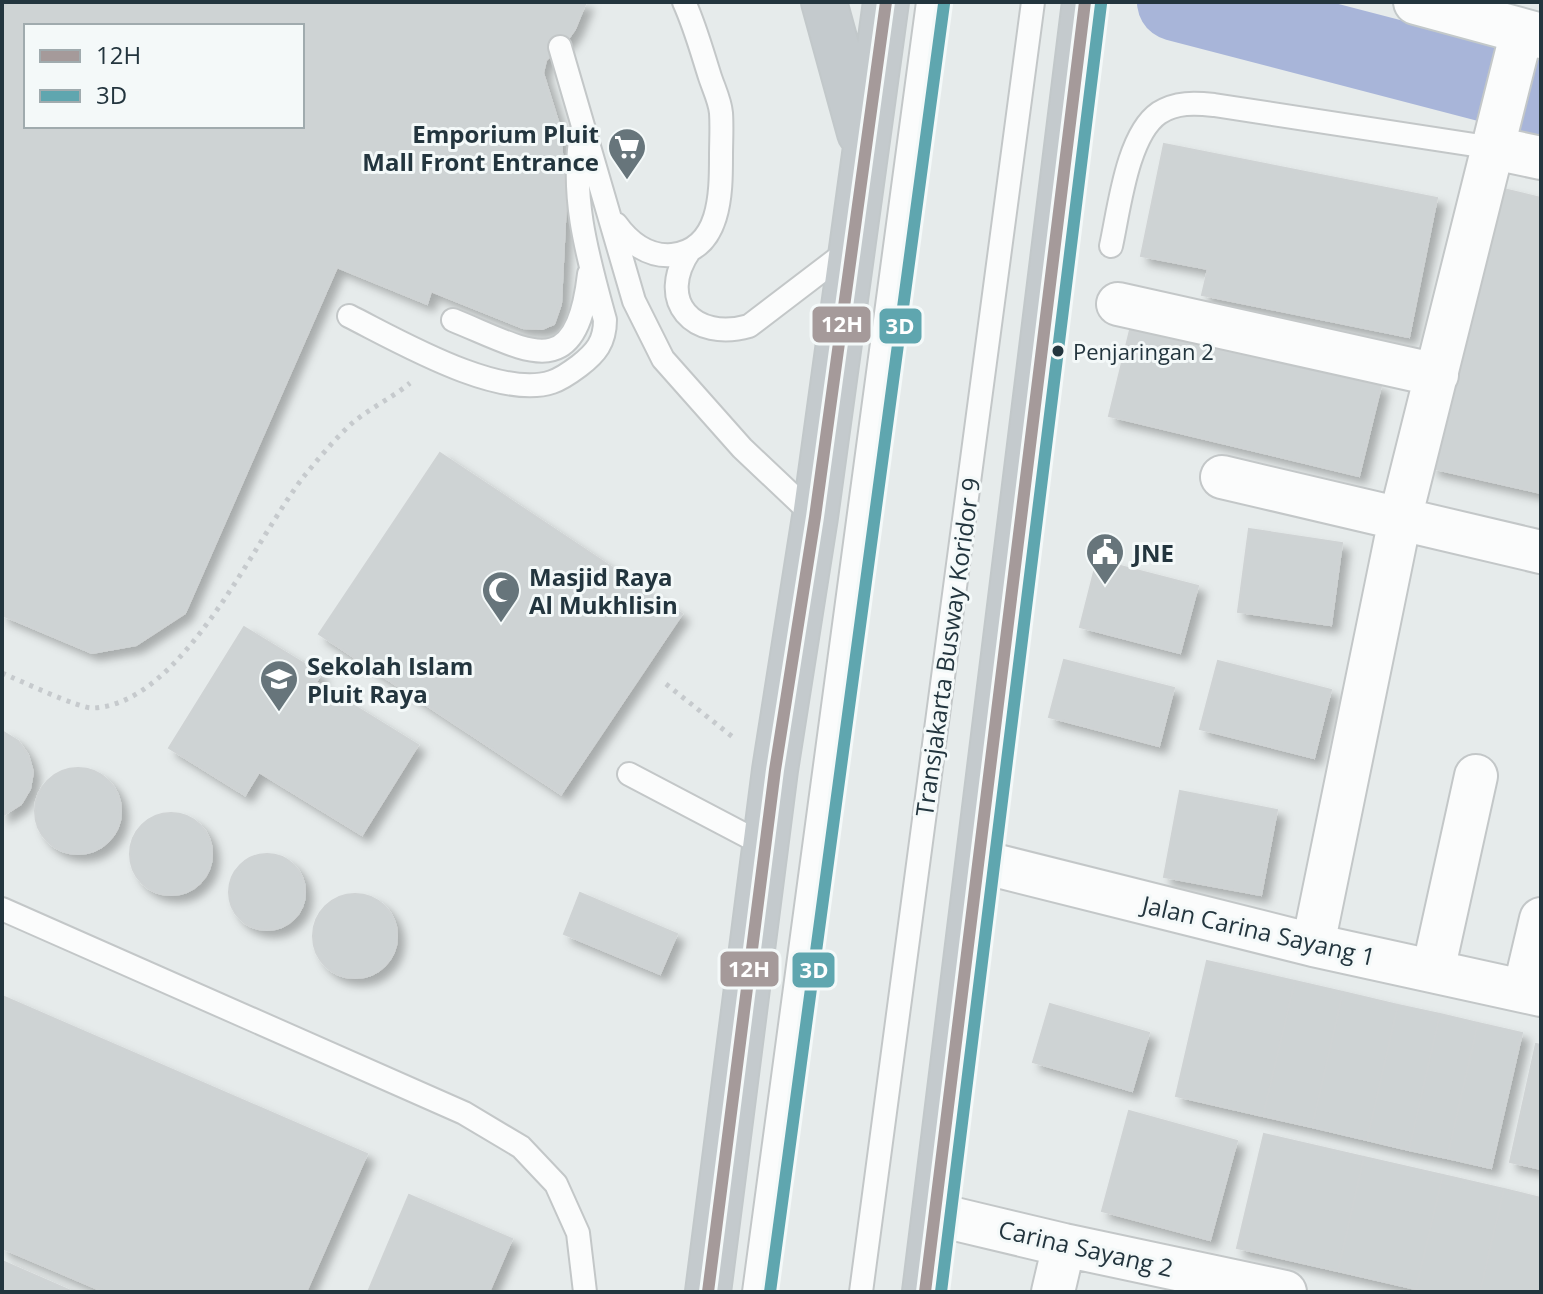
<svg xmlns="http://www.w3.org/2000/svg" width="1543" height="1294" font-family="'Open Sans',sans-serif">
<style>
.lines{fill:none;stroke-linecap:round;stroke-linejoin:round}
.river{stroke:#a8b5d9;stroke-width:78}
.building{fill:#ced3d4;stroke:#cfd3d4;stroke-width:2;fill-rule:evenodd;filter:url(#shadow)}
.service-casing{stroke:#c3c7c8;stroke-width:26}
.minor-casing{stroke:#c3c7c8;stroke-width:46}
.secondary-casing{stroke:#c3c9ca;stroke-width:48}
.trunk-casing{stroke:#c2c8ca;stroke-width:48}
.path{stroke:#c6cacd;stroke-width:5;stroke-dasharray:4 6;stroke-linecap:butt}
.service{stroke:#fbfcfc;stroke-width:22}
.minor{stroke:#fbfcfc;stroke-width:42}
.secondary{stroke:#fbfcfc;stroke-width:44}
.trunk{stroke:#c4cacd;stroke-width:44}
.bus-1-casing{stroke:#f4f9f9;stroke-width:18}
.bus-2-casing{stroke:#f4f9f9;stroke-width:18}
.bus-1{stroke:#a59a9a;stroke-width:12}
.bus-2{stroke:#5fa6af;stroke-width:12}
.bus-dot{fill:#23353e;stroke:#f4f9f9;stroke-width:3}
.labels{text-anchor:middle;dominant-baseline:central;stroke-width:6;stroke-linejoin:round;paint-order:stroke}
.bus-label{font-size:22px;fill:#23353e;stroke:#f4f9f9;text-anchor:start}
.poi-label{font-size:24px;font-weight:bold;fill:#23353e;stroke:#f4f9f9;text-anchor:start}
.street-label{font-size:24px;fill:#23353e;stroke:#f4f9f9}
.line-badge{stroke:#f4f9f9;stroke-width:3}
.badge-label{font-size:22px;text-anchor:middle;font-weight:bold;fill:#fff}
</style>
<defs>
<filter id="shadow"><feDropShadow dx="7" dy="7" stdDeviation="4" flood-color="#0004"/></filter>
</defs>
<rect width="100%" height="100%" fill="#e6ebeb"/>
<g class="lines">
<path class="river" d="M 1176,2 L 1541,97"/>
</g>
<path class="building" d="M 2,2 L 586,2 L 575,29 L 568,39 L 546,60 L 543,73 L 560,128 L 566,203 L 561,304 L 554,324 L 542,329 L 523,328 L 431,291 L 427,304 L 337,267 L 185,613 L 136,645 L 92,653 L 2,615 ZM 26,26 L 302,26 L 302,126 L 26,126 Z
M 1164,144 L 1437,198 L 1409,337 L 1202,295 L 1208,269 L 1141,256 Z
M 1495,187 L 1541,198 L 1541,493 L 1431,468 Z
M 1131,326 L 1381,386 L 1359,476 L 1109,416 Z
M 440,453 L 682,614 L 561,794 L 319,634 Z
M 1249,529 L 1342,543 L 1331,625 L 1238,612 Z
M 1097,560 L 1198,586 L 1180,653 L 1080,627 Z
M 244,627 L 321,674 L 316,682 L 418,745 L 362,835 L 259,772 L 245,795 L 169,748 Z
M 1064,660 L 1174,688 L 1159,746 L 1049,717 Z
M 1218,661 L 1331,690 L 1314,758 L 1200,729 Z
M 2,731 L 18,741 L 28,755 L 33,772 L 30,789 L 21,804 L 2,816 Z
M35 811a43 43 0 1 1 86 0a43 43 0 1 1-86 0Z
M 1180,791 L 1277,810 L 1261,895 L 1164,877 Z
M130 854a41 41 0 1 1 82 0a41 41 0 1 1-82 0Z
M229 892a38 38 0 1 1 76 0a38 38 0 1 1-76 0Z
M 580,893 L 677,934 L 660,974 L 564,934 Z
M313 936a42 42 0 1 1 84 0a42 42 0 1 1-84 0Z
M 1207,961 L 1295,981 L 1263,1116 L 1176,1096 Z
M 1295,981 L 1343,992 L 1312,1127 L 1263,1116 Z
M 1343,992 L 1398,1005 L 1367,1140 L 1312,1127 Z
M 2,996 L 367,1154 L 306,1292 L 105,1292 L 2,1248 Z
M 1050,1004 L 1149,1033 L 1132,1091 L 1033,1062 Z
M 1398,1005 L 1440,1014 L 1409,1150 L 1367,1140 Z
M 1440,1014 L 1478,1023 L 1447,1158 L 1409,1150 Z
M 1478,1023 L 1522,1033 L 1491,1168 L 1447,1158 Z
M 1536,1044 L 1541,1045 L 1541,1169 L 1510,1162 Z
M 1129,1111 L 1237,1141 L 1210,1240 L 1102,1211 Z
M 1264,1134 L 1364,1157 L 1338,1271 L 1237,1248 Z
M 1364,1157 L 1443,1175 L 1416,1289 L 1338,1271 Z
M 1443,1175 L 1504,1189 L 1480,1292 L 1428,1292 L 1416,1289 Z
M 1504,1189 L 1541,1198 L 1541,1292 L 1480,1292 Z
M 409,1195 L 512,1239 L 489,1292 L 368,1292 Z
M 2,1261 L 73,1292 L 2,1292 Z"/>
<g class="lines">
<defs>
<path id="service" d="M 560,47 L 634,301 L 663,359 L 742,448 L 815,517
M 616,224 C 629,242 648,257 672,255 C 721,250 721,193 721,156 C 721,142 722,127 721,113 C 720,101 714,89 710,77 C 702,52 695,26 684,2
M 1111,246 C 1119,210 1127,135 1159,113 C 1176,102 1195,103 1214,105 L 1494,148
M 690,250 C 655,301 694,342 749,326 L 850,249
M 349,316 C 397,340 499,400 552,382 C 561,379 571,372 579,366 C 596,353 605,342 605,320 C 588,258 569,194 582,130
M 453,320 C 529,351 576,386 589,274
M 629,774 L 766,846
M 2,909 L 464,1113 L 521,1147 L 556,1184 L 578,1233 L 585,1292
M 754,1292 L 928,2
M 861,1292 L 1033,2"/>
<path id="minor" d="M 1494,148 L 1541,158
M 1118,304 L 1437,375
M 1222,477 L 1541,552
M 978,861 L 1313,945 L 1541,995
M 1313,945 L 1400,519 L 1522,31
M 1433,971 L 1476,776
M 1524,991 L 1541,919
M 934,1214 L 1064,1245 L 1285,1292
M 1053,1292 L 1064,1245"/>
<path id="secondary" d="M 1416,2 L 1541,36"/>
<path id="trunk" d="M 824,2 L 860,133
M 708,1292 L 775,770 L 815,517 L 886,2
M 925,1292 L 1085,2"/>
</defs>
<use href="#service" class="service-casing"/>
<use href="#minor" class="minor-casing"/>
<use href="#secondary" class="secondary-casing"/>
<use href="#trunk" class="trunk-casing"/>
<path class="path" d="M 2,673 C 19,680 80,709 93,708 C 184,704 255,538 305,475 C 319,458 334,440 350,425 C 368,409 392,398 410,383
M 666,684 L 734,738"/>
<use href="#service" class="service"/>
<use href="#minor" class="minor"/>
<use href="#secondary" class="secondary"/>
<use href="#trunk" class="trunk"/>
<defs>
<path id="bus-1" d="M 708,1292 L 775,770 L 815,517 L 886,2
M 925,1292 L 1085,2"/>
<path id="bus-2" d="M 770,1292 L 944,4
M 941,1292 L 1101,4"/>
</defs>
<use href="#bus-1" class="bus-1-casing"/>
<use href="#bus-2" class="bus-2-casing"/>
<use href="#bus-1" class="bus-1"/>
<use href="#bus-2" class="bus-2"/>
</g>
<defs>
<symbol id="supermarket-pin" viewBox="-11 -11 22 30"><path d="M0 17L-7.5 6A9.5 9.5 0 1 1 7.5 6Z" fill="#67757b" stroke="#f4f9f9"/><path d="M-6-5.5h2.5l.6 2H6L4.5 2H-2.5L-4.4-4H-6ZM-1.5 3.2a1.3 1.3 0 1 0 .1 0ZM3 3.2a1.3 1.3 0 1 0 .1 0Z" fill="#fff"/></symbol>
<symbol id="civic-pin" viewBox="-11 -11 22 30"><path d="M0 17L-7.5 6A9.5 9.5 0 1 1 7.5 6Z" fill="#67757b" stroke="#f4f9f9"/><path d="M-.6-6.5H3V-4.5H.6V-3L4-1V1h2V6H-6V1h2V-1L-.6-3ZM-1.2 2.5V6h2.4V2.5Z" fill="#fff"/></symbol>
<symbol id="mosque-pin" viewBox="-11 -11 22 30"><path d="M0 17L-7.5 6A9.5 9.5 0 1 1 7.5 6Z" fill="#67757b" stroke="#f4f9f9"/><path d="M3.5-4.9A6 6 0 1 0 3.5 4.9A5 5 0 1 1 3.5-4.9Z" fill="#fff"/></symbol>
<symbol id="school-pin" viewBox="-11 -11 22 30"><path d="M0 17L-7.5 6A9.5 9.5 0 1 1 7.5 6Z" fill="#67757b" stroke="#f4f9f9"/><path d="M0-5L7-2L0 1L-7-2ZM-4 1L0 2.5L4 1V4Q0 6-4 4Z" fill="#fff"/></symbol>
</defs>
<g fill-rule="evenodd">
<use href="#supermarket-pin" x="605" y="125" width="44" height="60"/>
<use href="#civic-pin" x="1083" y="530" width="44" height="60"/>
<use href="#mosque-pin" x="479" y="568" width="44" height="60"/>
<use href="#school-pin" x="257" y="657" width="44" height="60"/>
</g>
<circle class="bus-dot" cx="1058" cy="351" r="7"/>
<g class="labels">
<g class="bus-label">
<text x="1073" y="351">Penjaringan 2</text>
</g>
<g class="poi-label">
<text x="599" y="133" text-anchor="end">Emporium Pluit<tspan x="599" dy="28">Mall Front Entrance</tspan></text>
<text x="1133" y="552">JNE</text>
<text x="529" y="576">Masjid Raya<tspan x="529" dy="28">Al Mukhlisin</tspan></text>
<text x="307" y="665">Sekolah Islam<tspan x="307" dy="28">Pluit Raya</tspan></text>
</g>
<g class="street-label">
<text transform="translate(947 647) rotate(-82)">Transjakarta Busway Koridor 9</text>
<text transform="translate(1259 930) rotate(13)">Jalan Carina Sayang 1</text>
<text transform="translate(1086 1248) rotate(13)">Carina Sayang 2</text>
</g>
</g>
<g class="line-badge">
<rect x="811" y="305" width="61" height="39" rx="8" fill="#a59a9a"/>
<rect x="878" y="307" width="45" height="38" rx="8" fill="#5fa6af"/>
<rect x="719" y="950" width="61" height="38" rx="8" fill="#a59a9a"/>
<rect x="791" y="951" width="45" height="38" rx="8" fill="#5fa6af"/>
</g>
<g class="badge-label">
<text x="842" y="332">12H</text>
<text x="900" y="334">3D</text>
<text x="749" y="977">12H</text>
<text x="814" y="978">3D</text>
</g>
<rect width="1543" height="1294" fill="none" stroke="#23353e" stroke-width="8"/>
<rect x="24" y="24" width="280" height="104" fill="#f4f9f9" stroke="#a0abae" stroke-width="2"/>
<rect x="40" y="50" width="40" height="12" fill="#a59a9a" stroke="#a0abae" stroke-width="2"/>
<text x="96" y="64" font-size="24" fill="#23353e">12H</text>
<rect x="40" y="90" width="40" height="12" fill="#5fa6af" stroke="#a0abae" stroke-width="2"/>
<text x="96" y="104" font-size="24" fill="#23353e">3D</text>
</svg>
